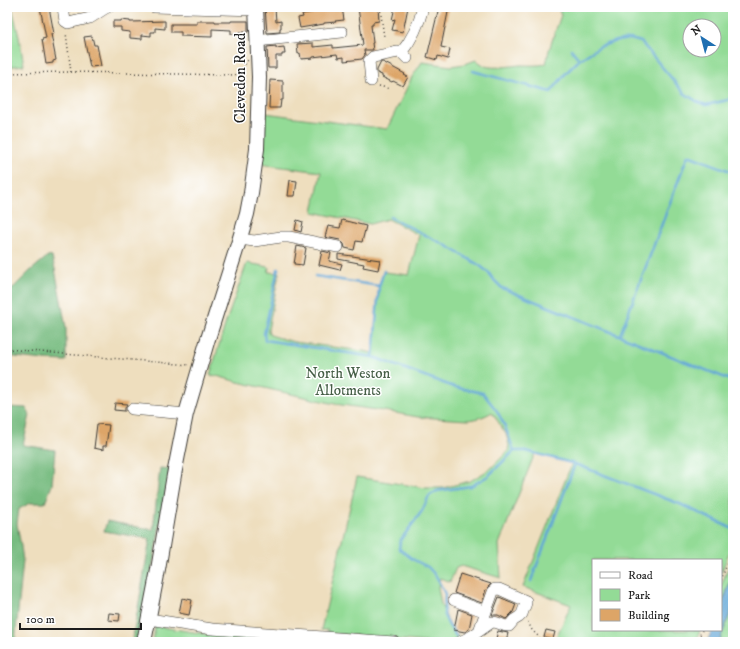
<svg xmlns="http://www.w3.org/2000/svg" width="740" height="649" font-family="'IM FELL DW Pica',serif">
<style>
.green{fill:#93db96;stroke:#587c59;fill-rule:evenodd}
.forest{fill:#76bb7f;stroke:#496c4e}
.water{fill:#60a6d6;stroke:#3e6179}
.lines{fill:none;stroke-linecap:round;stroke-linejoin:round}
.stream{stroke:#60a6d6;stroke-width:2.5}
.building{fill:#dda567}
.minor-casing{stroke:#3c3934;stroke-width:12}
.major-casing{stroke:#3c3934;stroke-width:16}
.path{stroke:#3c3934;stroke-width:1.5;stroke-dasharray:1 3;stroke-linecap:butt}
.minor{stroke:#fff;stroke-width:11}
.major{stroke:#fff;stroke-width:14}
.labels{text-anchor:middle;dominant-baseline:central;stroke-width:3;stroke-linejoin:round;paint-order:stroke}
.street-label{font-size:15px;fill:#1c1c1c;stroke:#fff}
.park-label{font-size:15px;fill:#465f47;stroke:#fff}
</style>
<rect width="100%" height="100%" fill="#fff"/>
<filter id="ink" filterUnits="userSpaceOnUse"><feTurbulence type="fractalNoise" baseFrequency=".025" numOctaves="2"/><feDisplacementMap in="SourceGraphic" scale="8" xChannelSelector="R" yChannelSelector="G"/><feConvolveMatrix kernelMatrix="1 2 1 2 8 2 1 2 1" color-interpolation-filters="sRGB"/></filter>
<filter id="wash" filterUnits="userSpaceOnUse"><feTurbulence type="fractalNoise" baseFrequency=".012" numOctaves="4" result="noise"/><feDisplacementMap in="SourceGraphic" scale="16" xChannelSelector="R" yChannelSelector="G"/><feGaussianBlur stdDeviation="0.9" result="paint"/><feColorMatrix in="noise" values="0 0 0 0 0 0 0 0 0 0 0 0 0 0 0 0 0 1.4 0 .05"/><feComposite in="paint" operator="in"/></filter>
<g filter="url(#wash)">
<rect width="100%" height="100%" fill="#eedebe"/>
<path class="green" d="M 7,7 L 12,7 L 19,37 L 24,65 L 7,67 Z
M 560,7 L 733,7 L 733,542 L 721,574 L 721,560 L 593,560 L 593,630 L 700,630 L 696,642 L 554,642 L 571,605 L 523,587 L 572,463 L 535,453 L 499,544 L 501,578 L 461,566 L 456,568 L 450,582 L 440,578 L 438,587 L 441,604 L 449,624 L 460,640 L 456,642 L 425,642 L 328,633 L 328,630 L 321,630 L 357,477 L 426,488 L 443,488 L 470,481 L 490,469 L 508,451 L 509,445 L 506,434 L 492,412 C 484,417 476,419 468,420 L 418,417 L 384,411 L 335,404 L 238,382 L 213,375 L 213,376 L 210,375 L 226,322 L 247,263 L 269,267 L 268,272 L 279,273 L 268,330 L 270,335 L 294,342 L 363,351 L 373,353 L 379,286 L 384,272 L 409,275 L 419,235 L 388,219 L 370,224 L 313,212 L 321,172 L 259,164 L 265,113 L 387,129 L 412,77 L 422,62 L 451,66 L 465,64 L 476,60 C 479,62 482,64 485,66 C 494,69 510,66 520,65 C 529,65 537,66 546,64 L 549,50 L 561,15 L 559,10 ZM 690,26 L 714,26 L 714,50 L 690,50 Z
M 733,555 L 733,575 L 721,607 L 721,586 Z
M 733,606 L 733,642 L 719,642 Z
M 155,626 L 212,635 L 261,634 L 262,642 L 153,642 Z"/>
<path class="forest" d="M 48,256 L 52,257 L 55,269 L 66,327 L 66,361 L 44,360 L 7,356 L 7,294 L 29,272 Z
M 7,407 L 26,408 L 30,415 L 23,445 L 55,450 L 52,485 L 45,503 L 30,503 L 19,509 L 17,524 L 21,546 L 23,561 L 15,642 L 7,642 Z
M 160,468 L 170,469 L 139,642 L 132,642 L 150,539 L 104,531 L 107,521 L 153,530 Z"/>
<path class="water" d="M 733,575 L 733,606 L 719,642 L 707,642 L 712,630 L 721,630 L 721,607 Z"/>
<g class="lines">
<path class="stream" d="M 571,49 L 579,59
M 473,71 L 551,92 L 566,73 L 579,60 L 599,47 L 616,41 L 630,39 L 641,42 L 684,93 L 698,102 L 706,105 L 728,100 L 733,97
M 390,217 L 447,246 L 479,265 L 488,272 L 492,278 L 502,288 L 733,381
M 278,269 L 264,334 L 265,340 L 373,357 L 454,387 L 483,393 L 497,411 L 504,424 L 514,451
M 315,276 L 379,286
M 620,335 L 688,155 L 733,172
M 373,357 L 379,286 L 384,271
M 531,581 L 575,464
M 456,636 L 448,624 L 444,615 L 445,594 L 436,576 L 428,567 L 414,560 L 399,549 L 400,541 L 422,511 L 429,496 L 437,491 L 471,486 L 488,476 L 514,451 L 526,451 L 575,464 L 680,504 L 733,529"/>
</g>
<g id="blocks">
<path class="building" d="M 40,7 L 49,7 L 54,34 L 51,34 L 56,60 L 53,61 L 53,63 L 46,64 L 42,39 L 46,38 Z
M 265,7 L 275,7 L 276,22 L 281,21 L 281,28 L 280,28 L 280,32 L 267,33 Z
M 342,7 L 344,20 L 335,21 L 336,22 L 324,23 L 324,24 L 300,28 L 298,18 L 303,17 L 302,14 L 316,12 L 316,11 Z
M 358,7 L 378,7 L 379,21 L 373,22 L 373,25 L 371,25 L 373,43 L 372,43 L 373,50 L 364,50 L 365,55 L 362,59 L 344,61 L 344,57 L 338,58 L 337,54 L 313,57 L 313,58 L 301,59 L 300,53 L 298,54 L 297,44 L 313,43 L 313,47 L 333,45 L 333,48 L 363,45 Z
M 395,7 L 408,7 L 403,32 L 392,30 L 395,19 L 392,20 Z
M 439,7 L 449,7 L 441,47 L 450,49 L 448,59 L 438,56 L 437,60 L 427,57 Z
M 121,20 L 130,21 L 130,22 L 132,22 L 165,21 L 165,29 L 155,28 L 155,32 L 151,32 L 151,36 L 142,35 L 142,39 L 130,38 L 130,32 L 121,31 L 121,27 L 113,27 L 113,21 L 121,21 Z
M 197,21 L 215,21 L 215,22 L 231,22 L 231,21 L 248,21 L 248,32 L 239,32 L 239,34 L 231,34 L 231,30 L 212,29 L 212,37 L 181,36 L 181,32 L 171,32 L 171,24 L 197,24 Z
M 92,36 L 94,45 L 97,45 L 101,66 L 90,67 L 84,37 Z
M 276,46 L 276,48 L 284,47 L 285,54 L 282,54 L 282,56 L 276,56 L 276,68 L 268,68 L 267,47 Z
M 381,62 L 383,62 L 405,74 L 404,75 L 408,77 L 403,86 L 393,81 L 392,82 L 382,77 L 382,75 L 377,73 L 377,70 Z
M 270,80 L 283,81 L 283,100 L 281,100 L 280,108 L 269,108 Z
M 290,180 L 297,181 L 295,196 L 288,196 Z
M 297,220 L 303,222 L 301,232 L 295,230 Z
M 342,220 L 366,226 L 362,242 L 356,241 L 354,250 L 345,248 L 344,244 L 340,240 L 325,237 L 328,226 L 340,228 Z
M 297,246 L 306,248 L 303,265 L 294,264 Z
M 322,251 L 331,253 L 329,261 L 342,264 L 340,270 L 319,265 Z
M 338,254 L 380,260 L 378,270 L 363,267 L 364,264 L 338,259 Z
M 115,403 L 127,404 L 125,408 L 125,411 L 114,410 Z
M 97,424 L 109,425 L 106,446 L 103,446 L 103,450 L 94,448 Z
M 460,574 L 491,584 L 486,589 L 482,603 L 454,593 Z
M 499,597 L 516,604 L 513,612 L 506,619 L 498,615 L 492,615 Z
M 182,598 L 192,600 L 189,615 L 179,613 Z
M 458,609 L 472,614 L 469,629 L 465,632 L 454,630 Z
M 109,613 L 120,614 L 119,621 L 108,620 Z
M 546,630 L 555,632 L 553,639 L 544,637 Z
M 498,631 L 508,633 L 506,641 L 504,640 L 504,642 L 495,642 Z"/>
</g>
</g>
<g filter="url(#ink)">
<use href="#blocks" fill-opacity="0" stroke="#3c3934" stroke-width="1"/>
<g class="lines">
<defs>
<path id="minor" d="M 63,7 L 65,21 L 68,23 L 90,18 L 104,9 L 108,7
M 154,7 L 256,10
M 257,41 L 342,32
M 401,53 C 413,38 419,25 423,7
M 371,81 L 369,61 L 373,57 L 398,52 L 403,54 L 407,58
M 240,239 L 254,241 L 281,237 L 289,237 L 338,247
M 132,409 L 186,414
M 454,600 L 486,612
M 149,619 L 212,629 L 394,642
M 460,642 L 472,636 L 492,622 C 498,621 503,627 509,626 L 514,620 L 519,617 L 522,614 L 526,603 L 526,601 L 499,589 L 495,589 L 493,592 L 479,631"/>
<path id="major" d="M 144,642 L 158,570 L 174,475 L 186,414 L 207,342 L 239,241 L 247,214 L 251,193 L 257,149 L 259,77 L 256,7"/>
</defs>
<use href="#minor" class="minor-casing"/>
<use href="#major" class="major-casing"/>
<path class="path" d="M 380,7 L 384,37
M 71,72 L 230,75 L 240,74 C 244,70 244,64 248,60
M 7,73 L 71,72 L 66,33
M 379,86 L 390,89
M 7,349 L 190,365
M 7,507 L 10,530 L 7,578
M 721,580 L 733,549
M 528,622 L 532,630 L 539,637 L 543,642
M 697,642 L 702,630"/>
<use href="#minor" class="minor"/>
<use href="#major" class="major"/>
</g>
</g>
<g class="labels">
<g class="street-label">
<text transform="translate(240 78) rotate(-90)">Clevedon Road</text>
</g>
<g class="park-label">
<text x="348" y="373">North Weston<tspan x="348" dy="17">Allotments</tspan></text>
</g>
</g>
<rect width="740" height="649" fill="none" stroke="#fff" stroke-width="24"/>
<rect x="592" y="559" width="130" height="72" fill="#ffffff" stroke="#a4a4a4"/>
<rect x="600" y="572" width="20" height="6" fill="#ffffff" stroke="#a4a4a4"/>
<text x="628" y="579" font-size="12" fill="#1c1c1c">Road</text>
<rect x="600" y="589" width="20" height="12" fill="#93db96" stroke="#a4a4a4"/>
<text x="628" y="599" font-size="12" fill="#1c1c1c">Park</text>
<rect x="600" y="609" width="20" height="12" fill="#dda567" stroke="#a4a4a4"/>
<text x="628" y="619" font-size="12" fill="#1c1c1c">Building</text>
<g transform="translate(702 38) rotate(324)"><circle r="19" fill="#ffffff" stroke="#a4a4a4"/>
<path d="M0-3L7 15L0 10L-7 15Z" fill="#1f6fb2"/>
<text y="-6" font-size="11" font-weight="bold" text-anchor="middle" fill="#1c1c1c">N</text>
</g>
<path d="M20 623v6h121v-6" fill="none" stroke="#1c1c1c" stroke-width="2"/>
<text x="26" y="623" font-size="12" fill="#1c1c1c" stroke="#ffffff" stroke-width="3" paint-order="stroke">100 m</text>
</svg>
